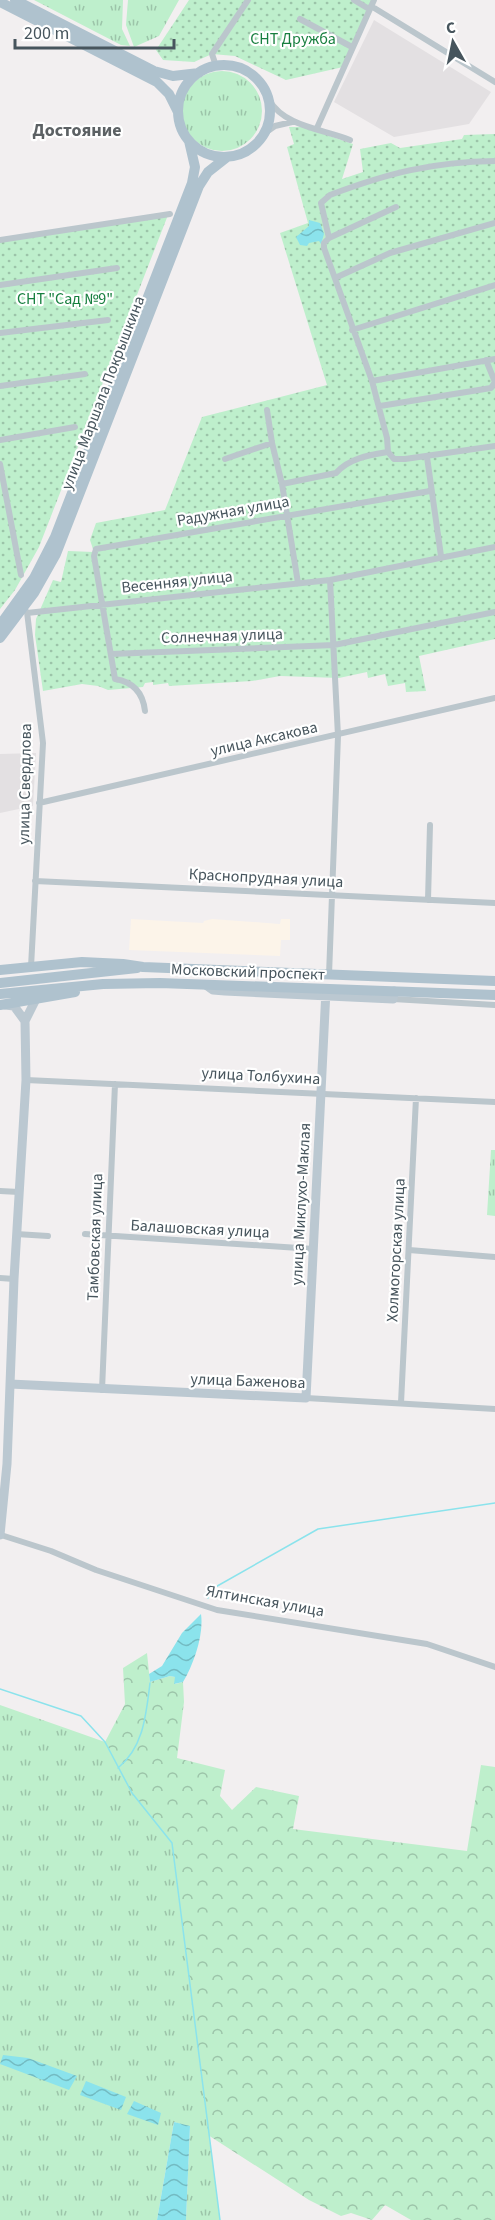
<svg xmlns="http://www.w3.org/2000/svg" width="495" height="2220" font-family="'Source Sans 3',sans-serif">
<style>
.commercial{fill:#fcf4e9}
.education{fill:#e3e0e2}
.grass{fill:url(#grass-tufts)}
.forest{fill:url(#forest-crowns)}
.garden{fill:url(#garden-dots)}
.water{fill:url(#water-waves)}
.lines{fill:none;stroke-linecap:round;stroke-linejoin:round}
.stream{stroke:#8be3ec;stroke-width:1.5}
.street{stroke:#bbc6cc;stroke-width:6}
.secondary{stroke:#bbc8d1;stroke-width:9}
.primary{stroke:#afc2ce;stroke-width:10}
.labels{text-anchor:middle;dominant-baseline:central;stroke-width:4.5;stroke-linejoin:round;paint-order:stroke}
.park-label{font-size:16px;fill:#177f3f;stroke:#fff}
.street-label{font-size:16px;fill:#47555d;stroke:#fff}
.neighbourhood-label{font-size:18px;font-weight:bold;fill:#5c6164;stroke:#fff}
</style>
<defs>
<pattern id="grass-tufts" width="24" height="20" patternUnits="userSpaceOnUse" patternTransform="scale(1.5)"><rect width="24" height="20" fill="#beefcc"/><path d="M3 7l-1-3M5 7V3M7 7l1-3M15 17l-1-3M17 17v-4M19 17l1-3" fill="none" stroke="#9cc4a9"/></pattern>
<pattern id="forest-crowns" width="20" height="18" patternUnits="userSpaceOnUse" patternTransform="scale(1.5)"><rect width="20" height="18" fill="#beefcc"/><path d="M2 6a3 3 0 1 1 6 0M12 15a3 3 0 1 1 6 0" fill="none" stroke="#9cc4a9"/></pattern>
<pattern id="garden-dots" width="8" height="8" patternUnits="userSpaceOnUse" patternTransform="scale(1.5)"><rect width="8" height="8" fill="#beefcc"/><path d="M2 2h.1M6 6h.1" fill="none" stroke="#9cc4a9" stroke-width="1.8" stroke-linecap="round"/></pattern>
<pattern id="water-waves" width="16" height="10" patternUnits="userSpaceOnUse" patternTransform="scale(1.5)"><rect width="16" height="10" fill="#8be3ec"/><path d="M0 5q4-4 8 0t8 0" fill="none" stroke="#73bbc2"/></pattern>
</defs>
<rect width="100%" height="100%" fill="#f2eff0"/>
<path class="commercial" d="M 131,919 L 203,923 L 204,921 L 212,919 L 280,924 L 281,919 L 290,919 L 290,940 L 281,940 L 280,956 L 129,950 Z"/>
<path class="education" d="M 374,20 L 491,92 L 469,124 L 394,137 L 334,102 Z
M 36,753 L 33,806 L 0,813 L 0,754 Z"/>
<path class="grass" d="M 34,0 L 123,0 L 122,29 L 130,46 L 121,45 Z
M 128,0 L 179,0 L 159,36 L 134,47 L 126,25 Z
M182 111a40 40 0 1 1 80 0a40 40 0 1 1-80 0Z
M 491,1150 L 495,1150 L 495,1216 L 487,1215 Z
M 0,1705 L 105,1742 L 132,1793 L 172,1843 L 220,2220 L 186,2220 L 190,2127 L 174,2122 L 157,2220 L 0,2220 Z"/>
<path class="forest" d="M 147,1653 L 150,1682 L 170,1676 L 175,1677 L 175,1684 L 183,1682 L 184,1702 L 177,1758 L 225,1770 L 220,1796 L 232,1810 L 256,1787 L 299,1796 L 293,1829 L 467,1851 L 481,1765 L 495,1767 L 495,2220 L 411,2220 L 385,2205 L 372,2220 L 351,2213 L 341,2216 L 309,2200 L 208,2135 L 172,1843 L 132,1793 L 105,1742 L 125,1704 L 123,1668 Z"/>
<path class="garden" d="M 189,0 L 376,0 L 343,67 L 286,80 L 235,56 L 212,54 L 194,62 L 163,60 L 156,50 Z
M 289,127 L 303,127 L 353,144 L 342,179 L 363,172 L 360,149 L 391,143 L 400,148 L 462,139 L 464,135 L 495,134 L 495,639 L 419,656 L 426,691 L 406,692 L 405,683 L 388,686 L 385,674 L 368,678 L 367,672 L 339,678 L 280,676 L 252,681 L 169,686 L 168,683 L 153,685 L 153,682 L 145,683 L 143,687 L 108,690 L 98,686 L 82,684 L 43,691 L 35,635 L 36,619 L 53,580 L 61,582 L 68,551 L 94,552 L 90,540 L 96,523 L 165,510 L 202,417 L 327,385 L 280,233 L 308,223 L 287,147 L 294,144 Z
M 168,215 L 39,547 L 15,590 L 0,609 L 0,240 Z"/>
<path class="water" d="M 309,220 L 320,223 L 324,234 L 321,244 L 319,241 L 309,243 L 307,246 L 300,245 L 296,237 L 309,226 Z
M 201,1614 C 204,1634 194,1664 183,1682 L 174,1684 L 175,1677 L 170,1676 L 150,1682 L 149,1674 L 162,1666 L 182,1633 Z
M 3,2055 L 28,2058 L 77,2076 L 69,2090 L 0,2064 Z
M 86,2081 L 126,2097 L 121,2110 L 80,2095 Z
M 134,2101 L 161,2113 L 158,2125 L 127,2114 Z
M 174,2122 L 190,2126 L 186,2220 L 157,2220 Z"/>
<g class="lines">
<path class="stream" d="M 208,1598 L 212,1589 L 318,1529 L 495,1503
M 0,1689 L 81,1716 L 105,1742 L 132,1793 L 172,1843 L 220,2220
M 118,1768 C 144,1747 146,1714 150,1683"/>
<path class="street" d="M 354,0 L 369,9
M 371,6 L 495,82
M 300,19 L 352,47
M 216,66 L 212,54 L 248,0
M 269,100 C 285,127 323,129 350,140
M 317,128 L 374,0
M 265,133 L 275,126 L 292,122
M 329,238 L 396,207
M 0,240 L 170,214
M 335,278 L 390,253 L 495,223
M 0,285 L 117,268
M 352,330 L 495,285
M 0,333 L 108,320
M 372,381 L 495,359
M 0,386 L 85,374
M 380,406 L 491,388 L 495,382 L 486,360
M 267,410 L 272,443 L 282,484 L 298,583
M 0,440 L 75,427
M 388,452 L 387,438 L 372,381 L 324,248 L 324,243 L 329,238 L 321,203 L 330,195 C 388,173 432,162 495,161
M 388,452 L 394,459 L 405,459 L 495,446
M 427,457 L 441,556
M 225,459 L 272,443
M 0,464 L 21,575
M 282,484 L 336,473 C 349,458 370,455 388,452
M 27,612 L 43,743 L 31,967
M 27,613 L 330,580 L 495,547
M 111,654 L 334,645 L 495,612
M 145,711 C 143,693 134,682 115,679 L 94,556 L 96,549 L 430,491
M 39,803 L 495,698
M 35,881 L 495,903
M 428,900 L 430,825
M 329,975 L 338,736 L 330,580
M 393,999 L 495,1005
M 26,1080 L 495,1102
M 0,1191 L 19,1192
M 16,1234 L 48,1236
M 85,1234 L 314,1249
M 409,1250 L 495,1257
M 0,1278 L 14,1279
M 102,1390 L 115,1084
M 306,1398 L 495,1409
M 401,1403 L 416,1098
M 1,1535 L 51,1551 L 96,1570 L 217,1610 L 427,1644 L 495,1667"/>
<path class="secondary" d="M 206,985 L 213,990 L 225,991 L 393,999 L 394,991
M 5,1005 L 14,1006 L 25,1021
M 10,1384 L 306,1398 L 326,990
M 0,1535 L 7,1464 L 14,1279 L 26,1080 L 25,1021 L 36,999"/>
<path class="primary" d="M 15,0 L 154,71 L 173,76 L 199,73
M 0,2 L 157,82 L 169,94 L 178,112
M178 111a46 46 0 1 1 92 0a46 46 0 1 1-92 0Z
M 0,625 L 34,578 L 55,537 L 192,183 L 195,167 L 189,141
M 0,638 L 34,593 L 56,554 L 199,186 L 208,172 L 227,157
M 0,970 L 82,962 L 123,964 L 143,967 L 495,981
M 0,983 L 137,968
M 0,994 L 103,984 L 160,983 L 495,995
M 0,1005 L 75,992"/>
</g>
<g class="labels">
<g class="park-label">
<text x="293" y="39">СНТ Дружба</text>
<text x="65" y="299">СНТ "Сад №9"</text>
</g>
<g class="street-label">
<text transform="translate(103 393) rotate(-69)">улица Маршала Покрышкина</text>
<text transform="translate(233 511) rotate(-10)">Радужная улица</text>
<text transform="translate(177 582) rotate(-6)">Весенняя улица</text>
<text transform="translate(222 636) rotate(-2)">Солнечная улица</text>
<text transform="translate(264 739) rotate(-13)">улица Аксакова</text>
<text transform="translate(25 784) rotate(-89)">улица Свердлова</text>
<text transform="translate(266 878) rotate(3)">Краснопрудная улица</text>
<text transform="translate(248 972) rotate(2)">Московский проспект</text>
<text transform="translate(261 1076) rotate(3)">улица Толбухина</text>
<text transform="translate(301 1204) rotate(-87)">улица Миклухо-Маклая</text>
<text transform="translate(200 1229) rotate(3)">Балашовская улица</text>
<text transform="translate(95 1237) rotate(-88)">Тамбовская улица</text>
<text transform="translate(396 1250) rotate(-87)">Холмогорская улица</text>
<text transform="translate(248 1381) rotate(2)">улица Баженова</text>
<text transform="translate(265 1601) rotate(10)">Ялтинская улица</text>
</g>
<g class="neighbourhood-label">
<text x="77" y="130">Достояние</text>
</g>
</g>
<g transform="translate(453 42) rotate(351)" stroke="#ffffff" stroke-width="4.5" paint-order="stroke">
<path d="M0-4.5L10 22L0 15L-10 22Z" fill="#47555d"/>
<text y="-9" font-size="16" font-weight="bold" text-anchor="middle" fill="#47555d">С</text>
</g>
<path d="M15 39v9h159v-9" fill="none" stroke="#47555d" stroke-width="3"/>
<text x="24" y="39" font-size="18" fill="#47555d" stroke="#ffffff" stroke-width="4.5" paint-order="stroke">200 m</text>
</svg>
